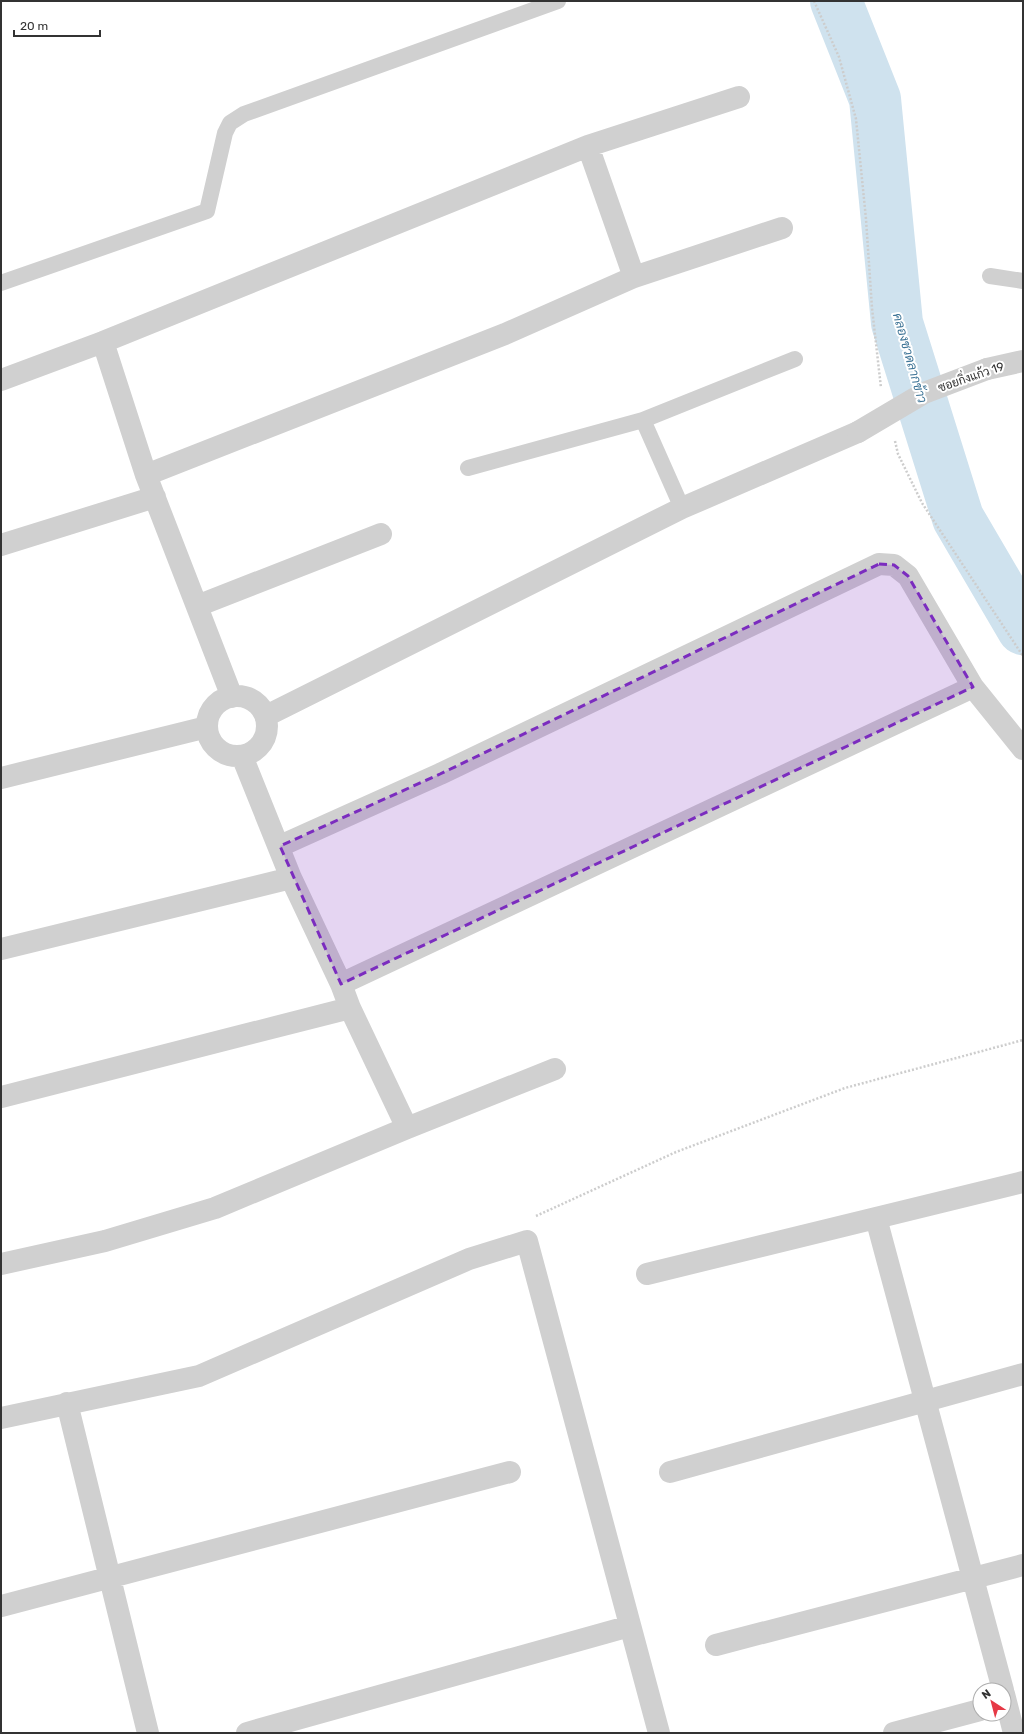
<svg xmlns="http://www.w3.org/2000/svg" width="1024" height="1734" font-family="Rubik,Sarabun,sans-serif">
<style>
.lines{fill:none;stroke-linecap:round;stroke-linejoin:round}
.river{stroke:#cfe2ee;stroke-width:52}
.path{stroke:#cdcdcd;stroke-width:2.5;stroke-dasharray:2 2;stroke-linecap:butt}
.service{stroke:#d0d0d0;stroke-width:16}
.minor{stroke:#d0d0d0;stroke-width:22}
.minor-bridge{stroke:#d0d0d0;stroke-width:22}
.marked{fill:#7b2cbf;fill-opacity:0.2;stroke:#7b2cbf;stroke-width:3;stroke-dasharray:8 5;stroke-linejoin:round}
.labels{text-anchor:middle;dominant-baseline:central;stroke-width:4;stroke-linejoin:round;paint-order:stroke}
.street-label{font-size:12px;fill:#333;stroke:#fff}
.water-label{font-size:13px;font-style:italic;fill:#3f7597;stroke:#fff}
</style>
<rect width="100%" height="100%" fill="#fff"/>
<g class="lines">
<path class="river" d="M 836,1 L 875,99 L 897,323 L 958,518 L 1023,629"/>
<path class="path" d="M 814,1 L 839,57 L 856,119 L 866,219 L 872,308 L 881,388
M 895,441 L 898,454 L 922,503 L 1023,656
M 536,1216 L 676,1152 L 845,1088 L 1023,1040"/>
<path class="service" d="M 990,276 L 1023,281
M 1,283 L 207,211 L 225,133 L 230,123 L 244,114 L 558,1
M 643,420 L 682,508
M 468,468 L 643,420 L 795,359"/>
<path class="minor" d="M 588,146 L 634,277
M 103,342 L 146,475 L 232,697
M 987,369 L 1023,361
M 1,380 L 103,342 L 588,146 L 739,97
M 146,475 L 505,334 L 634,277 L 782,228
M 1,545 L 155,497
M 197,606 L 381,534
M207 726a30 30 0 1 1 60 0a30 30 0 1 1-60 0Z
M 266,716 L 682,508 L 858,432
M 242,756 L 291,878 L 341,984 L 350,1008 L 407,1128
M 1,778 L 207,727
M 280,846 L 440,774 L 879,564 L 894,565 L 908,576 L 973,687 L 1023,749
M 1,949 L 291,878
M 341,984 L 973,687
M 1,1097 L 350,1008
M 876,1218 L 1003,1690
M 1,1264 L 105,1241 L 215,1208 L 407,1128 L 555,1069
M 647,1274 L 1023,1182
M 67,1403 L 148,1733
M 1,1418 L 199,1376 L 469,1259 L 527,1241 L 659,1733
M 670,1472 L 1023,1374
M 1,1606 L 510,1472
M 716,1645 L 1023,1565
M 1004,1694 L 1014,1733
M 247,1733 L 630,1626
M 894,1733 L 980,1710"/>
<path class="minor-bridge" d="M 858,432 L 924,393 L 987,369"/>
</g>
<path class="marked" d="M 879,564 L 894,565 L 908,576 L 973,687 L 341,984 L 280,846 L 440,774 Z"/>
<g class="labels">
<g class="street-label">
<text transform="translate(971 377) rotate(-19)">ซอยกิ่งแก้ว 19</text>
</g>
<g class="water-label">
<text transform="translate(910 358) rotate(74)">คลองชวดลากข้าว</text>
</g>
</g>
<rect width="1024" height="1734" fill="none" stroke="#333333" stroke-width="4"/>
<g transform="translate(992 1702) rotate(324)"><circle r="19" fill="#ffffff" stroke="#adadad"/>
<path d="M0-3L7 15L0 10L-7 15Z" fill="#e63946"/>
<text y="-6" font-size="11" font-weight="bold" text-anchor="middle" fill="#333333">N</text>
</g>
<path d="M14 30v6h86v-6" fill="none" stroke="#333333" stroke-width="2"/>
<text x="20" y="30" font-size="12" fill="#333333" stroke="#ffffff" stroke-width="3" paint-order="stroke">20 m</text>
</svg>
